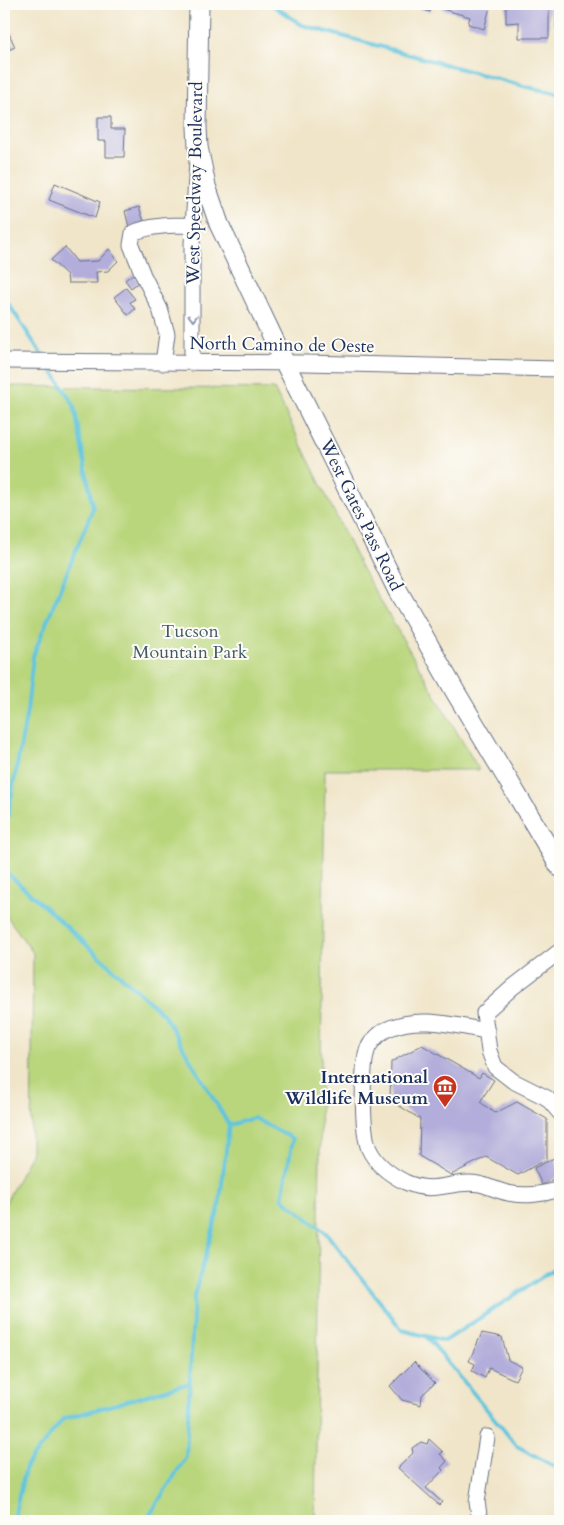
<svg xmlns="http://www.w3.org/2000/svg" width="564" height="1525" font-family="Cardo,serif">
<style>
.green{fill:#b9d67c;stroke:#6a826d}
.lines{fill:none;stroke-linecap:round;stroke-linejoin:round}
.stream{stroke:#60c5dd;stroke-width:4}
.building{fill:#b2adda}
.minor-casing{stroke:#666f83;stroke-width:17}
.major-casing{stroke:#666f83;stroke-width:21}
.minor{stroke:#fff;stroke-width:15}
.major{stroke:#fff;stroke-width:19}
.oneway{stroke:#8d97ae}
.labels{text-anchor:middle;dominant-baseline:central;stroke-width:4;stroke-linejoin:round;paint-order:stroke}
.street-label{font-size:18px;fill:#1b2f5e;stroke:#fdfcf7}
.park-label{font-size:18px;fill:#425966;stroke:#fdfcf7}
.poi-label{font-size:18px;font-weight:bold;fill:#1b2f5e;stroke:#fdfcf7;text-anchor:end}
</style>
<rect width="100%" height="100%" fill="#fdfcf7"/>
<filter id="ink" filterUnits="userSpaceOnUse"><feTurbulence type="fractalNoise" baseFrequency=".02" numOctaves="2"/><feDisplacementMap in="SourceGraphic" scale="10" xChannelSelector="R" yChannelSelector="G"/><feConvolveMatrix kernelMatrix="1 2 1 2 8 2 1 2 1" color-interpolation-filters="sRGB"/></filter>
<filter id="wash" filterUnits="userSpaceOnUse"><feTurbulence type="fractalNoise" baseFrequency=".0096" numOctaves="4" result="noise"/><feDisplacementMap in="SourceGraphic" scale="20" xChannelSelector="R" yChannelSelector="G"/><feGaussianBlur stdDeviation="1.12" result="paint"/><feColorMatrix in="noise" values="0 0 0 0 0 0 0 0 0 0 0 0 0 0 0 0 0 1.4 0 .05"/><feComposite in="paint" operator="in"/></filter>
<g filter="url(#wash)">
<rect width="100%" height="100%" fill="#f0e5c9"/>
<path class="green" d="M 4,386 L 274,389 L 362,569 L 479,770 L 325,770 L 315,1521 L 4,1521 L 4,1206 L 31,1154 L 33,953 L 4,912 Z"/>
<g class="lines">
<path class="stream" d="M 271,4 L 302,25 L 527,87 L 560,94
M 4,297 L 44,358
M 4,836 L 27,711 L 33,656 L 93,508 L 74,405 L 49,366
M 4,870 L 164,1015 L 229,1125 L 219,1208 L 194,1296 L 186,1457 L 146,1521
M 229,1125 L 254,1118 L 293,1139 L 282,1198 L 326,1233 L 402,1330 L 445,1341 L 560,1265
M 427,1337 L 517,1446 L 556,1467 L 560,1473
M 13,1521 L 26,1466 L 63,1419 L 190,1383"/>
</g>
<g id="blocks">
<path class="building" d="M 407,4 L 433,4 L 430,12 Z
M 444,4 L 491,4 L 484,29 L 468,24 L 470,17 L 442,9 Z
M 506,4 L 549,4 L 549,38 L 519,38 L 519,22 L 506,23 Z
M 556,4 L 560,4 L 560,29 L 556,29 Z
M 5,24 L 15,47 L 4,52 L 4,25 Z
M 98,117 L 111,117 L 111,129 L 125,129 L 124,157 L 106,157 L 106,141 L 98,141 Z
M 55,183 L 100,202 L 95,218 L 49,200 Z
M 139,207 L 145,224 L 129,227 L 125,211 Z
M 65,247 L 77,262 L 98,261 L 109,249 L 118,261 L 108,271 L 96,272 L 97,283 L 68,283 L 67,275 L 51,260 Z
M 133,274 L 139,282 L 131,288 L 125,280 Z
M 126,288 L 135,299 L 130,302 L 135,309 L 128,315 L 114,297 Z
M 422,1045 L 479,1078 L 482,1073 L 494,1080 L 480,1102 L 495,1113 L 517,1102 L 547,1119 L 547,1159 L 518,1175 L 486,1157 L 451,1175 L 419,1156 L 420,1119 L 390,1100 L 391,1062 Z
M 554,1158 L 560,1172 L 560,1176 L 542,1185 L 534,1168 Z
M 482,1333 L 502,1337 L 508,1360 L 522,1367 L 515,1380 L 489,1368 L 485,1378 L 472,1371 L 475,1364 L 469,1361 Z
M 414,1362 L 435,1383 L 422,1395 L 421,1405 L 402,1400 L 390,1386 Z
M 429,1439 L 443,1452 L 440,1454 L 447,1461 L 441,1468 L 443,1470 L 426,1488 L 442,1502 L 439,1505 L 398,1468 L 413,1453 L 412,1448 L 421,1442 L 427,1444 Z"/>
</g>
</g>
<g filter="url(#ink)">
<use href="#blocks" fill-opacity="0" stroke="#666f83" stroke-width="1"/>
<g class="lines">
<defs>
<path id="minor" d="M 4,361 L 305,363 L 560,369
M 163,363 L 167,334 L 160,309 L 143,275 L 131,245 L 133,233 C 150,225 174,225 193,225
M 192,363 L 192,244 L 197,161
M 560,951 L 513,987 L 484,1013 L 489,1051 L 495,1067 L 513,1081 L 547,1098 L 560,1113
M 487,1031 C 456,1026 420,1015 390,1028 C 381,1031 372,1040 368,1048 C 361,1066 362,1132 369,1149 C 376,1164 391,1175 405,1182 C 436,1196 452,1179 479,1184 C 489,1186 498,1191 508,1193 C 524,1197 545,1194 560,1189
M 480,1521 L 477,1502 L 487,1437"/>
<path id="major" d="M 199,4 L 197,127 L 198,147 L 206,186 L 219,224 L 285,363 L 398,591 L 456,693 L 560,867"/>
</defs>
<use href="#minor" class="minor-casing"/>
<use href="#major" class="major-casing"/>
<use href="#minor" class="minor"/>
<use href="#major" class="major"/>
</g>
<defs><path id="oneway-chevron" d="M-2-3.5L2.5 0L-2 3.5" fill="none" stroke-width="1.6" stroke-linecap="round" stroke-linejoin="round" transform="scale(1.25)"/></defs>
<use class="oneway" href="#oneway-chevron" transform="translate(193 318) rotate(90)"/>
</g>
<defs>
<symbol id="museum-pin" viewBox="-11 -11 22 30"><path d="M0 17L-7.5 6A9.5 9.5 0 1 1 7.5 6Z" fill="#c8321e" stroke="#fdfcf7"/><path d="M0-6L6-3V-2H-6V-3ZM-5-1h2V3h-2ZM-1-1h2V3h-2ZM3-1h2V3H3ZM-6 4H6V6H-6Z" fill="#fff"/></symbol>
</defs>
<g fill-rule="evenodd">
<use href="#museum-pin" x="431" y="1073" width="28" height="38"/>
</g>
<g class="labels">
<g class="street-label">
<text transform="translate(195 183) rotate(-89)">West Speedway Boulevard</text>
<text transform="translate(282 345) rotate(1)">North Camino de Oeste</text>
<text transform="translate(361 515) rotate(64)">West Gates Pass Road</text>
</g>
<g class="park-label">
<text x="190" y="631">Tucson<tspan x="190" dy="21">Mountain Park</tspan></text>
</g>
<g class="poi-label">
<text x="428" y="1077">International<tspan x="428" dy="21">Wildlife Museum</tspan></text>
</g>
</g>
<rect width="564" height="1525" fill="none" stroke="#fdfcf7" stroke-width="20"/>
</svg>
